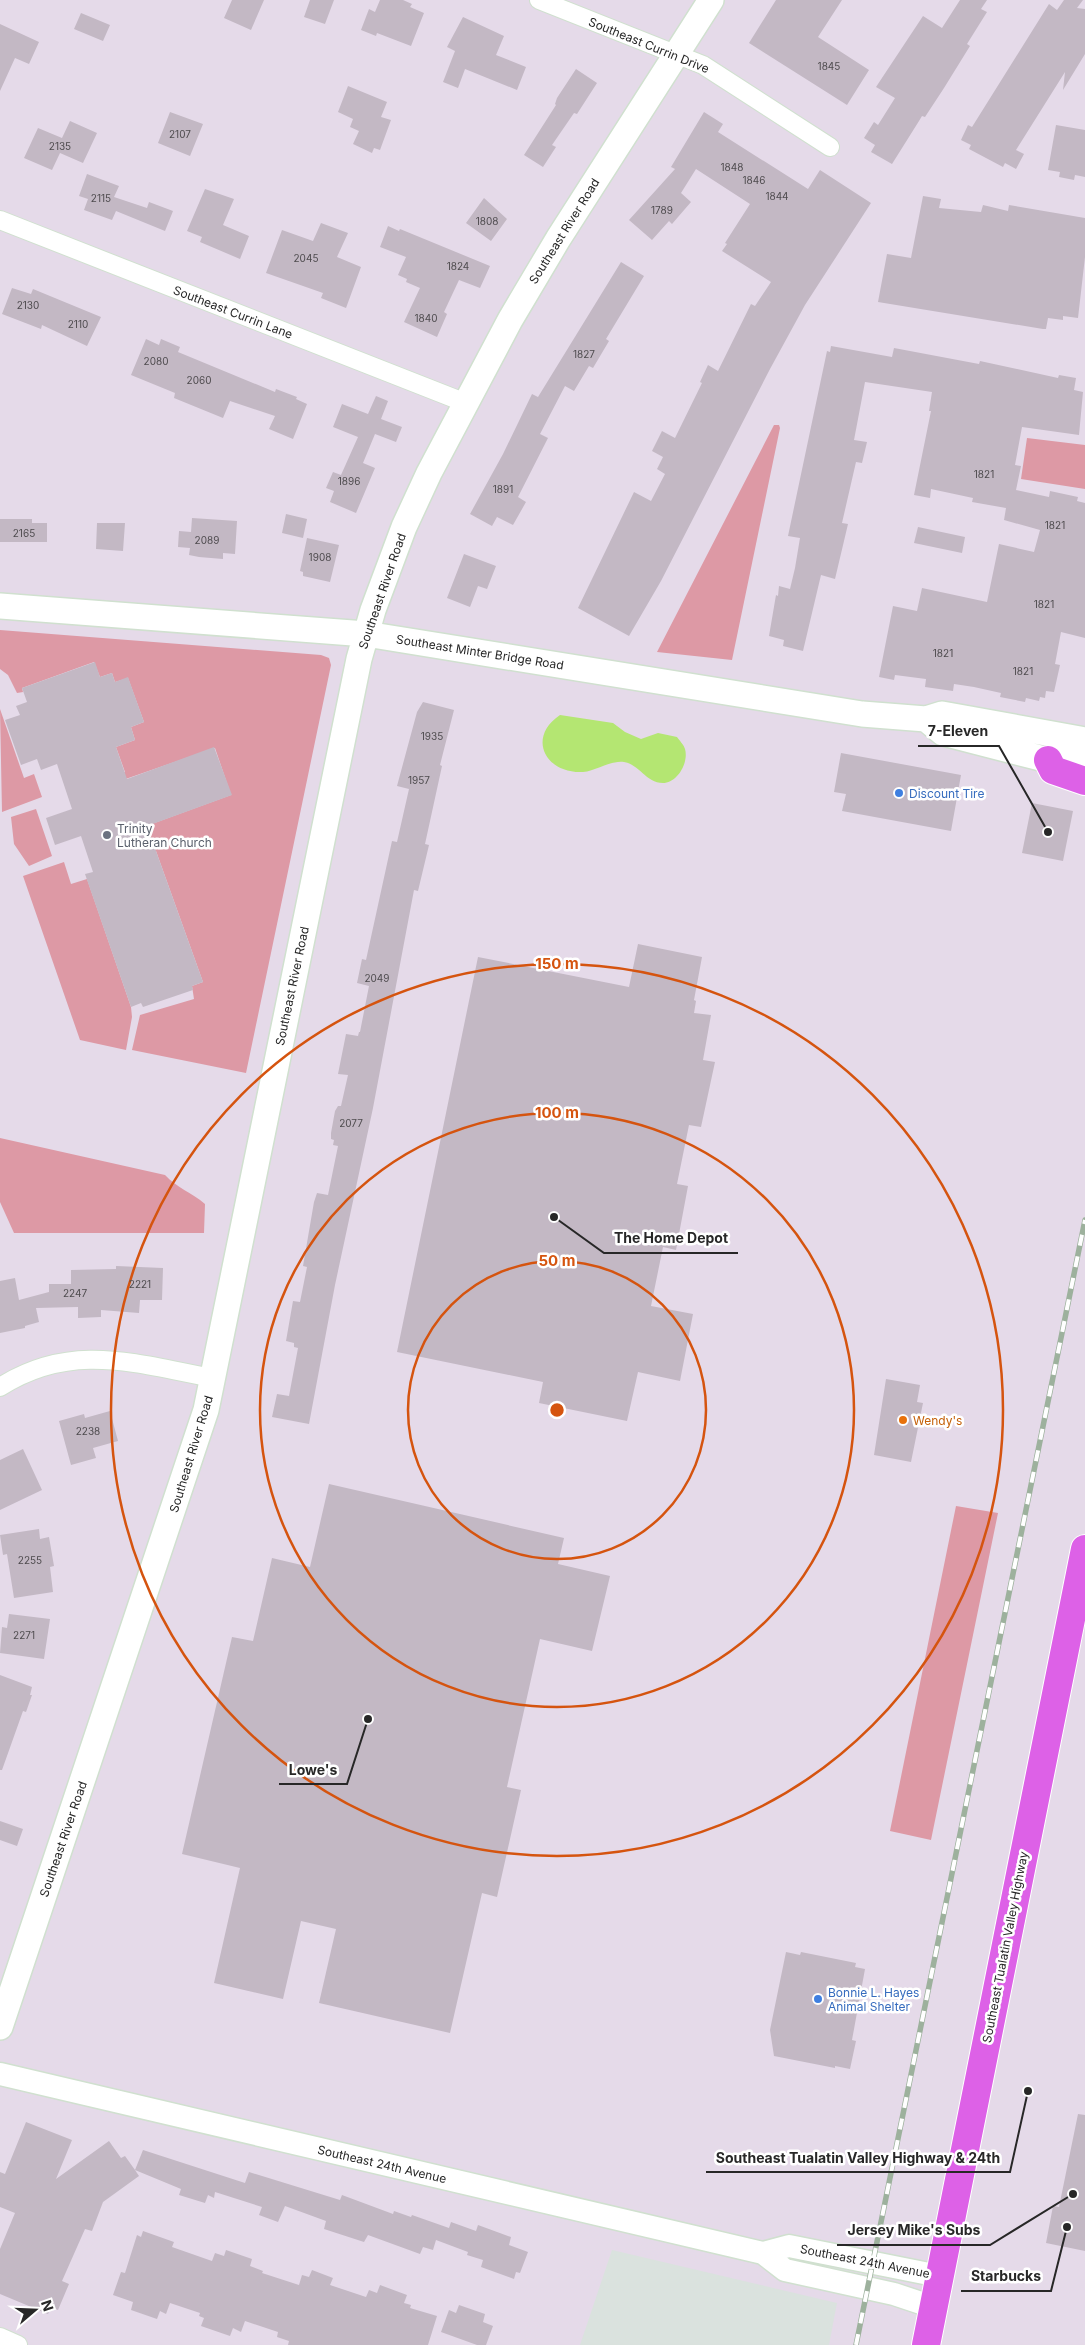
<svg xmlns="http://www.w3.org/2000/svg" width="1085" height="2345" font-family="Inter,sans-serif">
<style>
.industrial{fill:#dae2de}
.green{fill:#dd99a5}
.water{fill:#b4e672}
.building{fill:#c3b8c4}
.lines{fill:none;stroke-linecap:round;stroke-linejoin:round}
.minor-casing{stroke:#d0e0cf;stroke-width:20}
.tertiary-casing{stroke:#d0e0cf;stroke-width:25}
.secondary-casing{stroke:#d0e0cf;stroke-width:28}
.primary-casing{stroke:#fff;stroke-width:30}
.minor{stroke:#fff;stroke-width:18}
.tertiary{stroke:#fff;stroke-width:22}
.secondary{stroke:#fff;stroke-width:25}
.primary{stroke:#dd61e7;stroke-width:28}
.rail-casing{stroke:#9db19d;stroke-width:5.5}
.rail{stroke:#fff;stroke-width:4;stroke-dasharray:11;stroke-linecap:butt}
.ring{fill:none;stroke:#d5540f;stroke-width:2.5}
.shop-dot{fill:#3f7fe0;stroke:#fff;stroke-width:2}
.worship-dot{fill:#6b7280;stroke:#fff;stroke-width:2}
.food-dot{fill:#e8710a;stroke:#fff;stroke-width:2}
.labels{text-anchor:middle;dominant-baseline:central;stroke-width:5;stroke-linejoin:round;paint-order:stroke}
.number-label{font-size:10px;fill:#4e4b4e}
.street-label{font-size:12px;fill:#272727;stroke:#fff}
.shop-label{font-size:12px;fill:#366cbe;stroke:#fff;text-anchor:start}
.worship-label{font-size:12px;fill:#5b616d;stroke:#fff;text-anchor:start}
.food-label{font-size:12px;fill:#c56008;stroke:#fff;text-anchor:start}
.centre{fill:#d5540f;stroke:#fff;stroke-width:2.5}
.ring-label{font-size:15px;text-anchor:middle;font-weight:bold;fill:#d5540f;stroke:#fff;stroke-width:5;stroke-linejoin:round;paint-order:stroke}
.leader{fill:none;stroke:#272727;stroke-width:2}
.callout-dot{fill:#272727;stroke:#fff;stroke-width:2}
.callout-label{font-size:14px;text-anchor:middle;font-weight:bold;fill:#272727;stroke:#fff;stroke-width:5;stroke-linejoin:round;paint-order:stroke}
</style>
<rect width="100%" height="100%" fill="#e5dae9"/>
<path class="industrial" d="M 612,2250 L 837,2303 L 829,2345 L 580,2345 Z"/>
<path class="green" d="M 774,425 L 779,425 L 780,428 L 732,660 L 657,652 Z
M 1027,438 L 1085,445 L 1085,489 L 1021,479 Z
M 0,630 L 321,655 L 329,658 L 331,665 L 246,1073 L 132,1050 L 140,1015 L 194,999 L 192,986 L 203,982 L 156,851 L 149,853 L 127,833 L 231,795 L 215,748 L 114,783 L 112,777 L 125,772 L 116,747 L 135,740 L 131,727 L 144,722 L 128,678 L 115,682 L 112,673 L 100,677 L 94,662 L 22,688 L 23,692 L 17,693 L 8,675 L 0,669 Z
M 0,709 L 24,778 L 34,774 L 42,797 L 2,812 Z
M 36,809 L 52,856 L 29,866 L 14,844 L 11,817 Z
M 64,862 L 71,884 L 87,879 L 131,1007 L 132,1017 L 126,1050 L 80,1040 L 23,876 Z
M 0,1138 L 165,1175 C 177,1188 191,1192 205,1204 L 204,1233 L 14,1233 L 0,1202 Z
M 956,1506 L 998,1513 L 931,1840 L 890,1831 Z"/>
<path class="water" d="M 560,715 L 613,723 L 625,732 L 641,739 L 658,733 L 677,737 C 679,740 684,745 685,749 C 689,763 677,783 663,783 C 646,783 639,764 624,762 C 611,760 596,771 583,772 C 546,774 526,738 560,715 Z"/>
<path class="building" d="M 232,0 L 264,0 L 251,30 L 224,18 Z
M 310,0 L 334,0 L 325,24 L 304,17 Z
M 380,0 L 403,0 L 412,4 L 410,7 L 424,13 L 411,46 L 377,33 L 376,36 L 361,30 L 369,9 L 375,12 Z
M 776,0 L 842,0 L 818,37 L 869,70 L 847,105 L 749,43 Z
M 960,0 L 987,0 L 981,9 L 987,12 L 967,44 L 970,46 L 944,88 L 925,117 L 922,116 L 919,121 L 892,164 L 871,152 L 875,145 L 864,138 L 874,122 L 878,125 L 895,98 L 876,87 L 923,16 L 942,28 Z
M 1064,0 L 1083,0 L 1077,8 L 1085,9 L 1085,54 L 1063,90 L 1065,72 L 1016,150 L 1024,154 L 1016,169 L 1005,163 L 1003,167 L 969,149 L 971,145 L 961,140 L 968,125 L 972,127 L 1049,4 L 1057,10 Z
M 81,13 L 110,25 L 103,41 L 74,29 Z
M 463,17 L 504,36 L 496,55 L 526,67 L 517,90 L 465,69 L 458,88 L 443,82 L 455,51 L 447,47 Z
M 0,24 L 39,42 L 29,64 L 15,58 L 0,91 Z
M 576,69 L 597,83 L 577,114 L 574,113 L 552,145 L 556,147 L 543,167 L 524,155 L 556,105 L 555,104 L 557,98 Z
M 348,86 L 387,102 L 381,117 L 391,120 L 380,150 L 374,148 L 372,153 L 353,144 L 359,131 L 350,127 L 353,119 L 338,112 Z
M 170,112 L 203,124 L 190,156 L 158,143 Z
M 704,112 L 723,124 L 718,132 L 808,189 L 820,170 L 871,203 L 805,305 L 770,369 L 661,581 L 629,636 L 578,608 L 634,492 L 651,501 L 665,474 L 657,469 L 663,457 L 652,451 L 662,431 L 675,438 L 702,383 L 700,382 L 708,365 L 718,371 L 751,304 L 755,306 L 771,282 L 722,251 L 727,244 L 725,243 L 750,204 L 696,169 L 681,193 L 691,202 L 672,224 L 669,221 L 652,240 L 629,220 L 675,169 L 671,167 Z
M 70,121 L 97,133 L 83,163 L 60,153 L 52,170 L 24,158 L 38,128 L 62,138 Z
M 1056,125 L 1085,130 L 1085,177 L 1075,175 L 1074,180 L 1059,177 L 1060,172 L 1048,170 Z
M 87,174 L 119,186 L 114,197 L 147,208 L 149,202 L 173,211 L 165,231 L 116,211 L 112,220 L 84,210 L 88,199 L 79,196 Z
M 205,189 L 234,199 L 223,225 L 249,236 L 240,259 L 200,242 L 202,237 L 187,231 Z
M 923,196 L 941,199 L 939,208 L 981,212 L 983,205 L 1008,211 L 1009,205 L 1085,218 L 1085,257 L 1078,318 L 1063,316 L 1063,320 L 1048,318 L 1046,329 L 1043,329 L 878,302 L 887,254 L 911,258 Z
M 484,198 L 507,219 L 491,241 L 466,223 Z
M 321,223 L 348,233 L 337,257 L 361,267 L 346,308 L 321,298 L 323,293 L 266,273 L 282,230 L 313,241 Z
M 388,226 L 399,231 L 400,229 L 490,266 L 480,288 L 459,280 L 444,312 L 447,314 L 437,337 L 404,322 L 420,288 L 406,282 L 407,279 L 398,275 L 406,257 L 380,247 Z
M 621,262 L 644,276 L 606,339 L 609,341 L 593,368 L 589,366 L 574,391 L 565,386 L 540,434 L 548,438 L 518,497 L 526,502 L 513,525 L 497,517 L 492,526 L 470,514 L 503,454 L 532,394 L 538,397 Z
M 12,288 L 31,294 L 33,289 L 101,317 L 87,346 L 42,325 L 41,329 L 2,314 Z
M 146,339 L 159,345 L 161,339 L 180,347 L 178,352 L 275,392 L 276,389 L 297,397 L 296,399 L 307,404 L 293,439 L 269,429 L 275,416 L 230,401 L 223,418 L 174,398 L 175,393 L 131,375 Z
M 831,346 L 892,357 L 894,348 L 979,364 L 980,361 L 1058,378 L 1059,375 L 1076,378 L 1074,390 L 1083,392 L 1079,435 L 1022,427 L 1015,465 L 1021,466 L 1016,490 L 1049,497 L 1050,491 L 1078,497 L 1077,501 L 1085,503 L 1085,638 L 1061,632 L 1055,664 L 1060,665 L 1054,692 L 1046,691 L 1045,698 L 1040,697 L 1039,701 L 1026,698 L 1025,702 L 1000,697 L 1001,693 L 974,687 L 954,684 L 953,691 L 925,687 L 926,679 L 895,675 L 894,680 L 879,677 L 893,606 L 917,611 L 922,588 L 987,602 L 999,544 L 1034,552 L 1040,530 L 1004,520 L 1006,508 L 972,502 L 973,498 L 931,489 L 930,498 L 914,495 L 931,411 L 929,411 L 932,392 L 865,382 L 854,440 L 867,442 L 862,463 L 856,462 L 842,523 L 848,524 L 835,579 L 821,575 L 803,651 L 783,646 L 784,640 L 769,636 L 776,595 L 778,596 L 779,586 L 790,589 L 795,568 L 800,538 L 788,536 L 827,351 L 830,352 Z
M 376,396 L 388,401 L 381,419 L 402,427 L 396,442 L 375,434 L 363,463 L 375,468 L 356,513 L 330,502 L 334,491 L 326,488 L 333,472 L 341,475 L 358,437 L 333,427 L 342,404 L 368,414 Z
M 286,514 L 307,519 L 303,538 L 282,533 Z
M 192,518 L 237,521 L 235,554 L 223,553 L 223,559 L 199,557 L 189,555 L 190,548 L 178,547 L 179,531 L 191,532 Z
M 0,519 L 32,519 L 32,523 L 47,523 L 47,542 L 0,542 Z
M 97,523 L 125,523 L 123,551 L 96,549 Z
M 918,527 L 965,537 L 962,553 L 914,543 Z
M 307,538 L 339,545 L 330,582 L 303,576 L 303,572 L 300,571 Z
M 464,554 L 496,566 L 487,589 L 478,586 L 470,607 L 447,598 Z
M 95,662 L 100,677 L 112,673 L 115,682 L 128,677 L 144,722 L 131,727 L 135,740 L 116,747 L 127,779 L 214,747 L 232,795 L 147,826 L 203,982 L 192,986 L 193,990 L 143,1007 L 141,1003 L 131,1007 L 85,874 L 93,872 L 81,836 L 55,845 L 46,818 L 72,809 L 57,764 L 41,770 L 37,759 L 21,765 L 5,720 L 20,715 L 16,706 L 27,702 L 22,688 Z
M 423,702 L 454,710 L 440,765 L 442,766 L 425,844 L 429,845 L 418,891 L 414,890 L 373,1108 L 335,1285 L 309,1424 L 272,1417 L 277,1394 L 289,1396 L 298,1348 L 294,1347 L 294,1343 L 286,1341 L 293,1301 L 300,1302 L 307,1267 L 303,1266 L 314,1202 L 317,1193 L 328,1195 L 338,1146 L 333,1145 L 334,1140 L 331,1139 L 331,1133 L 335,1111 L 338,1106 L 341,1106 L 348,1075 L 338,1074 L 346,1034 L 358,1036 L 359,1032 L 360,1032 L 369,986 L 357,983 L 362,959 L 366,960 L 392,841 L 397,842 L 409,789 L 397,786 L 417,712 Z
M 841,753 L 961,775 L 951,831 L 842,811 L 846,794 L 834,792 Z
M 1032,803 L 1073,811 L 1063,861 L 1022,853 Z
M 638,944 L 702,957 L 694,1000 L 696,1001 L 694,1013 L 711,1015 L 703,1060 L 715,1062 L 701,1127 L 689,1125 L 677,1184 L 688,1186 L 676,1250 L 663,1247 L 651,1306 L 693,1314 L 680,1381 L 638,1372 L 627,1421 L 539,1403 L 543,1382 L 397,1352 L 478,957 L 629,987 Z
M 116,1266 L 163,1268 L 162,1300 L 140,1300 L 139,1313 L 101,1310 L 101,1317 L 78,1318 L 78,1307 L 36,1308 L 39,1322 L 25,1326 L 25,1328 L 0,1333 L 0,1281 L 15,1278 L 19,1300 L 49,1292 L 49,1284 L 71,1284 L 71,1270 L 116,1269 Z
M 886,1379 L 920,1385 L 917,1402 L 923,1403 L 911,1462 L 874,1455 Z
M 110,1411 L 118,1441 L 93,1448 L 96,1458 L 71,1465 L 59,1421 L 84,1414 L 85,1418 Z
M 23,1449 L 42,1490 L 0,1510 L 0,1460 Z
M 329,1484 L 564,1538 L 558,1564 L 610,1576 L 592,1651 L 540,1639 L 507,1787 L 521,1790 L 497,1897 L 482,1893 L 450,2033 L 319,2003 L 336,1929 L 301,1921 L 283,1999 L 214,1983 L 240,1868 L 182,1854 L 232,1637 L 253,1641 L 272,1558 L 310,1567 Z
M 39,1529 L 40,1539 L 49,1537 L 54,1566 L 50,1567 L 53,1592 L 14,1598 L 7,1554 L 3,1555 L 0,1535 Z
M 9,1614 L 50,1619 L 44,1659 L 0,1653 L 2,1627 L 7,1628 Z
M 0,1675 L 32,1687 L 30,1695 L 32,1695 L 26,1712 L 23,1711 L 2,1770 L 0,1770 Z
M 0,1821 L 23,1829 L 17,1846 L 0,1840 Z
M 786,1952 L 800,1955 L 801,1952 L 856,1963 L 855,1967 L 865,1969 L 852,2040 L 856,2041 L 850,2069 L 835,2066 L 835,2068 L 774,2056 L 770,2030 Z
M 1078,2114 L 1085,2115 L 1085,2251 L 1046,2243 L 1053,2206 L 1059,2207 Z
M 26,2122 L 72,2140 L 56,2179 L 109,2141 L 121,2158 L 125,2156 L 135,2170 L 143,2150 L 245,2183 L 249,2172 L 340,2200 L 342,2195 L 393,2214 L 394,2211 L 411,2217 L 412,2215 L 449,2228 L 451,2222 L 476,2231 L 478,2225 L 511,2237 L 509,2245 L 528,2252 L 520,2273 L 516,2272 L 514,2279 L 481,2267 L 483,2260 L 467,2255 L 468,2252 L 436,2240 L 433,2250 L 423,2247 L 420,2254 L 368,2235 L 364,2242 L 324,2229 L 326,2221 L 285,2206 L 278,2222 L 259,2215 L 262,2207 L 215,2192 L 214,2198 L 208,2195 L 205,2203 L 179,2195 L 181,2189 L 135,2170 L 139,2176 L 103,2202 L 92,2231 L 85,2229 L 62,2281 L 69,2284 L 58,2310 L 51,2307 L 48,2314 L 0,2294 L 0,2249 L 15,2213 L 0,2207 L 0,2172 L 5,2174 Z
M 143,2231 L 174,2242 L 172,2247 L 212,2261 L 215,2253 L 224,2256 L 226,2250 L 252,2259 L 250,2266 L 263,2271 L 262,2273 L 299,2285 L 302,2275 L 309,2277 L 312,2270 L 333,2278 L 330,2285 L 366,2297 L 369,2290 L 377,2293 L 380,2285 L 407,2295 L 404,2303 L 411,2305 L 410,2308 L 437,2316 L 428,2345 L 288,2345 L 289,2341 L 277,2337 L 278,2332 L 245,2321 L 241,2332 L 233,2328 L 230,2336 L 201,2326 L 204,2318 L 199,2316 L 200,2313 L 170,2303 L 166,2314 L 160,2311 L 157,2319 L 131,2310 L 133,2302 L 113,2295 L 121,2272 L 125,2273 L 137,2235 L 141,2237 Z
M 459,2305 L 485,2314 L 483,2322 L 493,2326 L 486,2345 L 477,2345 L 441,2332 L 449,2310 L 456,2313 Z"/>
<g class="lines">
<defs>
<path id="minor" d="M 539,0 L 703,65 L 830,147
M 0,220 L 466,403
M 0,1387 C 72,1341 136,1364 213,1378
M 0,2337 L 18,2345"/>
<path id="tertiary" d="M 0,2074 L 763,2253 L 785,2270 L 894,2294 L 933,2307
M 763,2253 L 789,2246 L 939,2276"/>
<path id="secondary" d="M 0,606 L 366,634 L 862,714 L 926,719 L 942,714 L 1085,740
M 926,719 L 943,733 L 1048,760 L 1064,756 L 1085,760
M 0,2027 L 206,1410 L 359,659 L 373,610 L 404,527 L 429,473 L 510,320 L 558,239 L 711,0"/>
<path id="primary" d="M 1048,760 L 1053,770 L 1085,781
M 926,2345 L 1085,1549"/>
</defs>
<use href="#minor" class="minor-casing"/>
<use href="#tertiary" class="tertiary-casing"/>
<use href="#secondary" class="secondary-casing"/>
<use href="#primary" class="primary-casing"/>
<use href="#minor" class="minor"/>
<use href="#tertiary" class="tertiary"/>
<use href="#secondary" class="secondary"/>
<use href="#primary" class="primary"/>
<defs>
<path id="rail" d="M 856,2345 L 1085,1220"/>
</defs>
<use href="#rail" class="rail-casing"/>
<use href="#rail" class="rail"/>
</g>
<g class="ring">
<circle cx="557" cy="1410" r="149"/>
<circle cx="557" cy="1410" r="297"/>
<circle cx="557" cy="1410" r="446"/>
</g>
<g class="shop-dot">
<circle cx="899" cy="793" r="5"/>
<circle cx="818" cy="1999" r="5"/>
</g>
<circle class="worship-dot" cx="107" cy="835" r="5"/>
<circle class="food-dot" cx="903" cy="1420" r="5"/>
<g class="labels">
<g class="number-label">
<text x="829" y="66">1845</text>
<text x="180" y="134">2107</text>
<text x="60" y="146">2135</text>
<text x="732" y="167">1848</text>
<text x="754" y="180">1846</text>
<text x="777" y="196">1844</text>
<text x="101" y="198">2115</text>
<text x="662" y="210">1789</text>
<text x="487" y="221">1808</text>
<text x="306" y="258">2045</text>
<text x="458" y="266">1824</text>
<text x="28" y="305">2130</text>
<text x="426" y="318">1840</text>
<text x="78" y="324">2110</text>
<text x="584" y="354">1827</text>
<text x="156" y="361">2080</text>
<text x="199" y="380">2060</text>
<text x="984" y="474">1821</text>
<text x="349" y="481">1896</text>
<text x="503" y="489">1891</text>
<text x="1055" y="525">1821</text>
<text x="24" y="533">2165</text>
<text x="207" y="540">2089</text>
<text x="320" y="557">1908</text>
<text x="1044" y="604">1821</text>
<text x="943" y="653">1821</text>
<text x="1023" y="671">1821</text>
<text x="432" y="736">1935</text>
<text x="419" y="780">1957</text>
<text x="377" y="978">2049</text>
<text x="351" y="1123">2077</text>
<text x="140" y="1284">2221</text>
<text x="75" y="1293">2247</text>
<text x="88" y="1431">2238</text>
<text x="30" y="1560">2255</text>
<text x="24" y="1635">2271</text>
</g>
<g class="street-label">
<text transform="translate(649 45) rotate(22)">Southeast Currin Drive</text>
<text transform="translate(564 231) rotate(-58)">Southeast River Road</text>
<text transform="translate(233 312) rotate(21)">Southeast Currin Lane</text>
<text transform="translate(382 591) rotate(-71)">Southeast River Road</text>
<text transform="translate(480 652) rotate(9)">Southeast Minter Bridge Road</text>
<text transform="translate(292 986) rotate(-78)">Southeast River Road</text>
<text transform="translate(191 1454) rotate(-73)">Southeast River Road</text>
<text transform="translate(63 1839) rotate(-71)">Southeast River Road</text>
<text transform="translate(1005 1947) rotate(-79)">Southeast Tualatin Valley Highway</text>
<text transform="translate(382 2164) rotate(13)">Southeast 24th Avenue</text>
<text transform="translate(865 2261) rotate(11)">Southeast 24th Avenue</text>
</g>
<g class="shop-label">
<text x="909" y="793">Discount Tire</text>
<text x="828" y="1992">Bonnie L. Hayes<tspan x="828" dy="14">Animal Shelter</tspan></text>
</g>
<g class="worship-label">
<text x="117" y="828">Trinity<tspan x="117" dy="14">Lutheran Church</tspan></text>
</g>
<g class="food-label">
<text x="913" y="1420">Wendy's</text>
</g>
</g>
<circle cx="557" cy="1410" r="8" class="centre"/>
<g class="ring-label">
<text x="557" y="969">150 m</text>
<text x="557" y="1118">100 m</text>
<text x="557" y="1266">50 m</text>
</g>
<path class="leader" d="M1048 832L999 746H918M554 1217L604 1253H738M368 1719L347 1784H279M1028 2091L1010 2172H706M1073 2194L990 2245H837M1067 2227L1051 2291H961"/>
<g class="callout-dot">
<circle cx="1048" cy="832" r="5"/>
<circle cx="554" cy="1217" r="5"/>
<circle cx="368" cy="1719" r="5"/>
<circle cx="1028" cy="2091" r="5"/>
<circle cx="1073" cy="2194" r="5"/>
<circle cx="1067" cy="2227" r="5"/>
</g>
<g class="callout-label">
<text x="958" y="736">7-Eleven</text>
<text x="671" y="1243">The Home Depot</text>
<text x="313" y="1775">Lowe's</text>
<text x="858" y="2163">Southeast Tualatin Valley Highway &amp; 24th</text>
<text x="914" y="2235">Jersey Mike's Subs</text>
<text x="1006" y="2281">Starbucks</text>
</g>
<g transform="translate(35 2310) rotate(71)" stroke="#ffffff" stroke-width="4" paint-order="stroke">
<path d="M0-4L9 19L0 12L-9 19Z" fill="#272727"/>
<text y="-8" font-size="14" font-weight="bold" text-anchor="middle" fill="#272727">N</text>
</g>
</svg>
